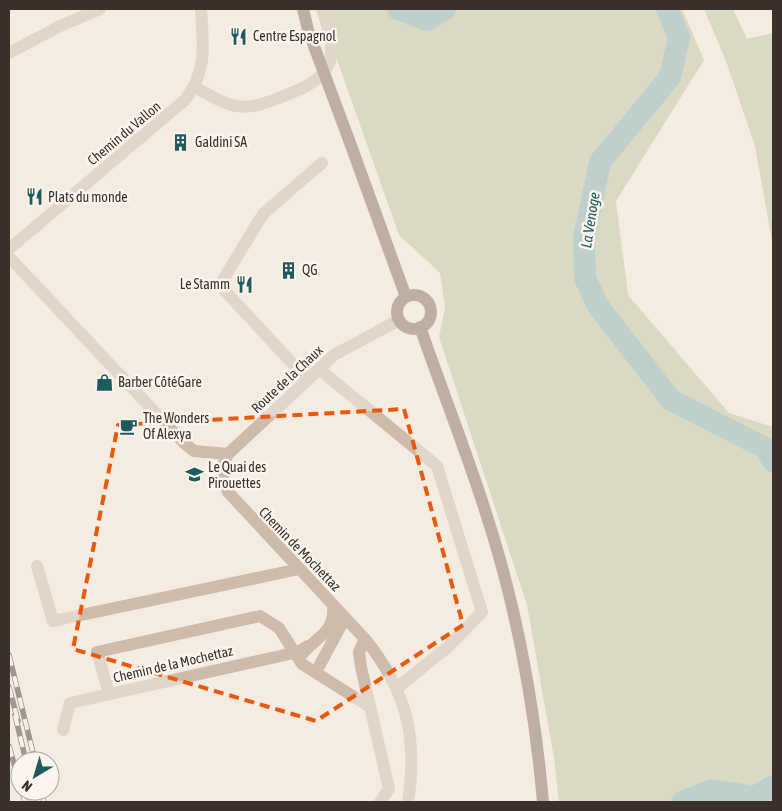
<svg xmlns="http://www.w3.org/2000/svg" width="782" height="811" font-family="'Asap Condensed',sans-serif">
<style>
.green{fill:#b8c4a0}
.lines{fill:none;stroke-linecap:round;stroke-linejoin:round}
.river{stroke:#7fb0b2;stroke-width:22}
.minor{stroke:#cdbbac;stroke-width:12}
.major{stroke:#7d675c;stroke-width:12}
.rail-casing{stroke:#3b302b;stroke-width:5.5}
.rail{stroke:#fbf5ee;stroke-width:4;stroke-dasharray:11;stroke-linecap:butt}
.major-bridge{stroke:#7d675c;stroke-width:12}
.marked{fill:none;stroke:#e8590c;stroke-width:4;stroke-dasharray:10 6;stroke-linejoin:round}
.labels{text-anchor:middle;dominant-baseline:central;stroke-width:5;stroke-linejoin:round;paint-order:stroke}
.poi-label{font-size:14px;fill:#3b302b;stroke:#fbf5ee;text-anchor:start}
.street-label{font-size:14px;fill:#3b302b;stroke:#fbf5ee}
.water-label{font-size:15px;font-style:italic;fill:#1f5a5e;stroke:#fbf5ee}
</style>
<rect width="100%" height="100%" fill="#f4ebe1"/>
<path class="green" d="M 319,9 L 682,9 L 704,60 L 616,201 L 628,295 L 729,413 L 773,427 L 773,802 L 559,802 L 554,758 L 527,605 L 439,337 L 445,307 L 440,273 L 399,235 Z
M 704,9 L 733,9 L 747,39 L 773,33 L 773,247 L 755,146 L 726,61 Z"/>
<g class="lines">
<path class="river" d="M 398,9 L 427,20 L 445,9
M 667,9 L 679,38 L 670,77 L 600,162 L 584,238 L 585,278 L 598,306 L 671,400 L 765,448 L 773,461
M 682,802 L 712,790 L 755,797 L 773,786"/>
<path class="minor" d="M 9,53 L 60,26 L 100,9
M 194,87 C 207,93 222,104 236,106 C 253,109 268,102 284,96 C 336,76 339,60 322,9
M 9,249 L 185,100 C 208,69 203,45 201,9
M 9,257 L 183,442 L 194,451 L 228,454
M 399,320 L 334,355 L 228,454 L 223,465 L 223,478 L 228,492 L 365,639 C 407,691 418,737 408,802
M 319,369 L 437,466 L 482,612 L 449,646 L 397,688
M 308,380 L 225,291 L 221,283 L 263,214 L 322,163
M 37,566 L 53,621 L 299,569
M 365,639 L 359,652 L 361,667 L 389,789 L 380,802
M 303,653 C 317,637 336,631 333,606
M 316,672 L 345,618
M 109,694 L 97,652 L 260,616 L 279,628 L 302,664 L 370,707
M 63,730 L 70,703 L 298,652 L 308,646"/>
<path class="major" d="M 349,140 L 406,297
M397 312a17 17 0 1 1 34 0a17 17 0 1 1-34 0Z
M 420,327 C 448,407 480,486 502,567 C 523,644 536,723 543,802"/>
<defs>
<path id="rail" d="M 9,655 L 35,761
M 9,687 L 18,721
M 15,715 L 26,761
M 9,746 L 20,785
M 22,791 L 25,802
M 30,791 L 33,802
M 41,791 L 44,802"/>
</defs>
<use href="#rail" class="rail-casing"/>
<use href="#rail" class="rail"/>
<path class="major-bridge" d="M 303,9 L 308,30 L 349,140"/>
</g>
<path d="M0 0H782V811H0ZM 404,409 L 463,625 L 316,721 L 73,649 L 118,425 Z" fill="#f4ebe1" fill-opacity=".55" fill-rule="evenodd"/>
<path class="marked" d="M 404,409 L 463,625 L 316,721 L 73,649 L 118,425 Z"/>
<defs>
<symbol id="restaurant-bare" viewBox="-9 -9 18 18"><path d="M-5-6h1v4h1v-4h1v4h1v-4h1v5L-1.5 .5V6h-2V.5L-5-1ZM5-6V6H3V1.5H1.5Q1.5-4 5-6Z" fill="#1f5a5e" stroke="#fbf5ee" stroke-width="2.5" paint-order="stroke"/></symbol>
<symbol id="building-bare" viewBox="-9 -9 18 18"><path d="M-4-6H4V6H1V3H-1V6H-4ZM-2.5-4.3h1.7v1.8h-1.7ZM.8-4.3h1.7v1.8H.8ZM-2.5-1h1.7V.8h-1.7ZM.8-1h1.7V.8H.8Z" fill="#1f5a5e" stroke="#fbf5ee" stroke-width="2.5" paint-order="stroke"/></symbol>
<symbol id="shop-bare" viewBox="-9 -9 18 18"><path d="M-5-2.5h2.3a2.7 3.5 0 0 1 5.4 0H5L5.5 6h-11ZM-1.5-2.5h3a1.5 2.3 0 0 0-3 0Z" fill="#1f5a5e" stroke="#fbf5ee" stroke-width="2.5" paint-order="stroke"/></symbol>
<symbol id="cafe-bare" viewBox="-9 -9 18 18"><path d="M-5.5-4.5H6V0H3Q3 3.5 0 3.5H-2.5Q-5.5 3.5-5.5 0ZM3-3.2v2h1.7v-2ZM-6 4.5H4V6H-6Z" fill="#1f5a5e" stroke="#fbf5ee" stroke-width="2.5" paint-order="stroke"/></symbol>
<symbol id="school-bare" viewBox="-9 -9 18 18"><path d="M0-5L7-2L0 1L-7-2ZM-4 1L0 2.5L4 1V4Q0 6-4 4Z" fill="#1f5a5e" stroke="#fbf5ee" stroke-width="2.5" paint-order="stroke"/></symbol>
</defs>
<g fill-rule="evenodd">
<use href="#restaurant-bare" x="226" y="24" width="25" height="25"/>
<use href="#building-bare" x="168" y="130" width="25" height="25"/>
<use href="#restaurant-bare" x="22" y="184" width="25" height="25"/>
<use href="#building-bare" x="276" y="258" width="25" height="25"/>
<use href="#restaurant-bare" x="232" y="272" width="25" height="25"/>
<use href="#shop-bare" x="92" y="370" width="25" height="25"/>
<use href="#cafe-bare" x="116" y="414" width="25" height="25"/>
<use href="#school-bare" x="182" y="462" width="25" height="25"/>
</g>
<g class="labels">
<g class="poi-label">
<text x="253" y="36">Centre Espagnol</text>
<text x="195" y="142">Galdini SA</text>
<text x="48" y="197">Plats du monde</text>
<text x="302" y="270">QG</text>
<text x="230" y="284" text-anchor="end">Le Stamm</text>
<text x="118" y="382">Barber CôtéGare</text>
<text x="143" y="418">The Wonders<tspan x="143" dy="16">Of Alexya</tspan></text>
<text x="208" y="467">Le Quai des<tspan x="208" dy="16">Pirouettes</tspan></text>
</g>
<g class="street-label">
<text transform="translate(124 133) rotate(-40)">Chemin du Vallon</text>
<text transform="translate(287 379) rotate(-43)">Route de la Chaux</text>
<text transform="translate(300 549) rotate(46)">Chemin de Mochettaz</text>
<text transform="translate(173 664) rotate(-13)">Chemin de la Mochettaz</text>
</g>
<g class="water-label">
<text transform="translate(590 220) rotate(-81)">La Venoge</text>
</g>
</g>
<rect width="782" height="811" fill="none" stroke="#3b302b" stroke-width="20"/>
<g transform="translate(35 776) rotate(218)"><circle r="24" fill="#fbf5ee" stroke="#aea6a0"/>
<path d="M0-4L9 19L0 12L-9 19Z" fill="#1f5a5e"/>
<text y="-8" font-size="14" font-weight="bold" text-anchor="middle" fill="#3b302b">N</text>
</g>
</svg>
